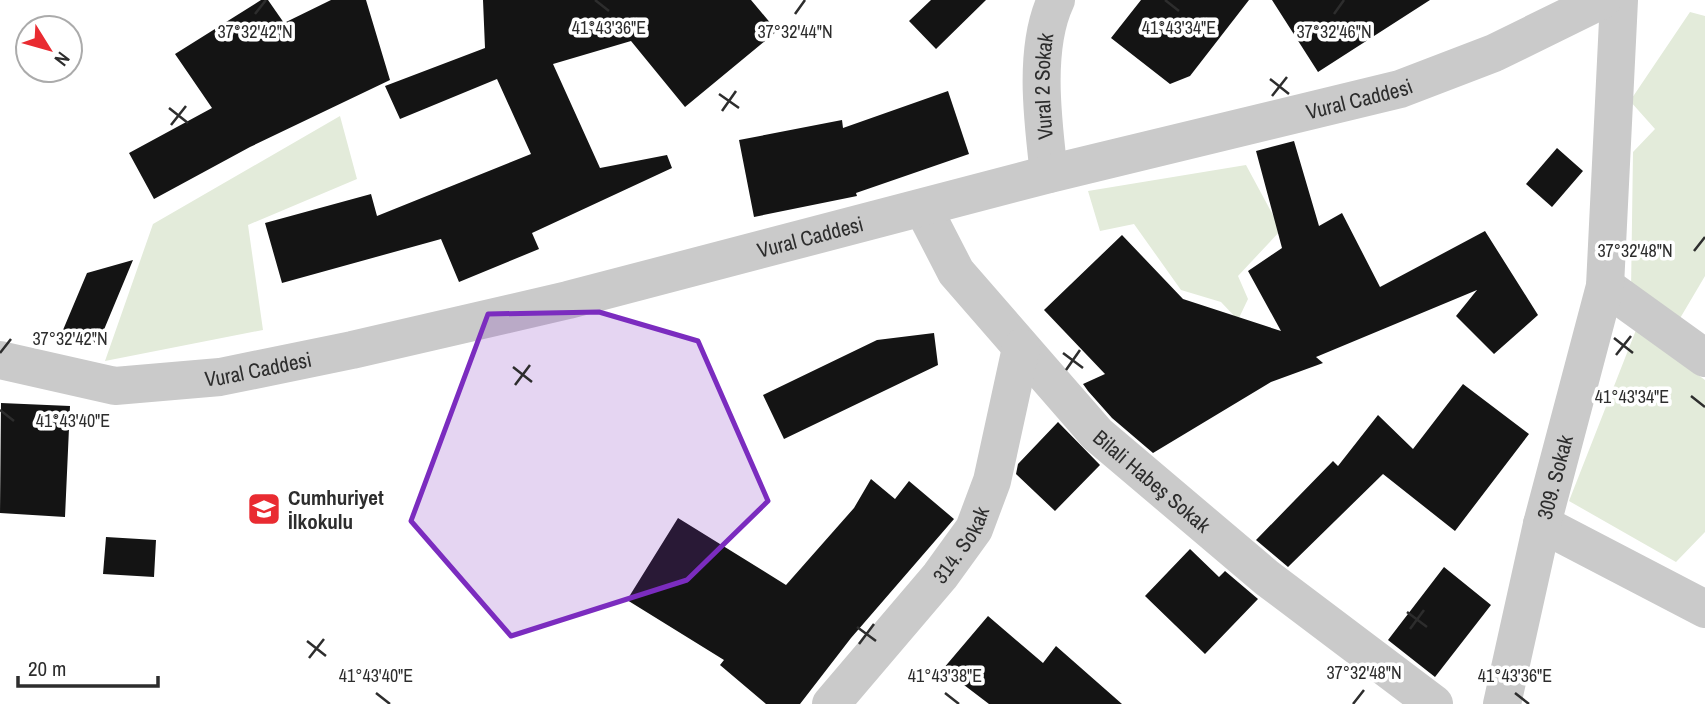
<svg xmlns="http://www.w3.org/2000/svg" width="1705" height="704" font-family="'Archivo Narrow',sans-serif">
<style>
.green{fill:#e3ebda}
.building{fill:#141414}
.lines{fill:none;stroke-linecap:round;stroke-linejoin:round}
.minor{stroke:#cacaca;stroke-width:38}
.tertiary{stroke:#cacaca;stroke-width:38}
.marked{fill:#7b2cbf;fill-opacity:0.2;stroke:#7b2cbf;stroke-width:5;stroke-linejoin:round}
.ticks{fill:none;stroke:#2d2d2d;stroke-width:2.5}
.labels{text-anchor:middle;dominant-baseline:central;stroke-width:7;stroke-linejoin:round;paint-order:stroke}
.street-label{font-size:21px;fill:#2d2d2d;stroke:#fff}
.poi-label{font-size:21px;font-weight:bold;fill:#2d2d2d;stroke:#fff;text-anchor:start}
.ticks-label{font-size:18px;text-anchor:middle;fill:#2d2d2d;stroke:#fff;stroke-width:7;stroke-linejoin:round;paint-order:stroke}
</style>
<rect width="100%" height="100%" fill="#fff"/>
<path class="green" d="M 1690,12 L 1705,16 L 1705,276 L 1679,320 L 1631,291 L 1633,152 L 1655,129 L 1630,101 Z
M 340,116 L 357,179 L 248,225 L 263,330 L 105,361 L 153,224 Z
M 1246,165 L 1281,230 L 1238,276 L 1248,299 L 1238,320 L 1221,302 L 1181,290 L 1134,224 L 1100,231 L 1088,191 Z
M 1636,330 L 1705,380 L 1705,532 L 1676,562 L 1569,501 Z"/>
<path class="building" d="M 261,0 L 268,0 L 284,23 L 331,0 L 366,0 L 390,80 L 250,147 L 154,199 L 129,153 L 212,108 L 175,54 Z
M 483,0 L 751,0 L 777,31 L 685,107 L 631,41 L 553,64 L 600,168 L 667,155 L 672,168 L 532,233 L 539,249 L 459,282 L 441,239 L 282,283 L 265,223 L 371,194 L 377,216 L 531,154 L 497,79 L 400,119 L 385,86 L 485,48 Z
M 931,0 L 986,0 L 936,49 L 909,21 Z
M 1141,0 L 1249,0 L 1190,76 L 1170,84 L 1111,38 Z
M 1272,0 L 1430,0 L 1318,72 Z
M 948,91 L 969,154 L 856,193 L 857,196 L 754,217 L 739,140 L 842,120 L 843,128 Z
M 1294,141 L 1319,226 L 1342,213 L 1380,287 L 1485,231 L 1538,315 L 1494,354 L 1456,316 L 1477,290 L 1316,357 L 1323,363 L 1271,382 L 1153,453 L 1112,418 L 1088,391 L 1083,384 L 1105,374 L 1044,310 L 1122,235 L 1183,299 L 1281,331 L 1248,271 L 1282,248 L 1256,151 Z
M 1557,148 L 1583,171 L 1552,207 L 1526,184 Z
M 133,260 L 98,344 L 63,330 L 87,273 Z
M 934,333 L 938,365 L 784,439 L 763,395 L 877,340 Z
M 1463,384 L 1529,434 L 1455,531 L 1383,474 L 1288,567 L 1256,540 L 1333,461 L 1338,466 L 1378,415 L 1413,449 Z
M 1,403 L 70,406 L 65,517 L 0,513 Z
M 1058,422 L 1100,465 L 1055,511 L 1016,474 L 1018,464 Z
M 871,479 L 895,499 L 909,481 L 954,519 L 851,638 L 800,704 L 766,704 L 720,665 L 724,660 L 627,600 L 678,518 L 786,585 L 854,508 Z
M 106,537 L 156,540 L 154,577 L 103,574 Z
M 1190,549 L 1219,577 L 1225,571 L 1258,599 L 1205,654 L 1145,596 Z
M 1444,567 L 1491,605 L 1435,677 L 1388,640 Z
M 988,616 L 1043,663 L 1056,646 L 1122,704 L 989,704 L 943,669 Z"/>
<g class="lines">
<g class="minor">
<path id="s1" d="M 1049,174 C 1043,122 1033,49 1056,0"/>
<path id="s2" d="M 923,208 L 956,272 L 1097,434 L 1267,578 L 1434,704"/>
<path d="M 1605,286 L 1705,358"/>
<path d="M 1542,524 L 1705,609"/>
<path id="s3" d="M 831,704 L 940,576 L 974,529 L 992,481 L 1021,348"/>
<path id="s4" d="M 1502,704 L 1542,524 L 1605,286 L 1619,0"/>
</g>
<path class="tertiary" id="s5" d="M 0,360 L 115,386 L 220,377 L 352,350 L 568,300 L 1049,174 L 1400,89 L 1494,53 L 1602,0"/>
</g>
<path class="marked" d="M 599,312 L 698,341 L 768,501 L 687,580 L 511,636 L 411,521 L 488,314 Z"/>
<path class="ticks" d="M 595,0 L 609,11M 1165,0 L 1179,11M 255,14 L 266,0M 795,14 L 805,0M 1334,14 L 1344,0M 1270,79 L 1289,94M 719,94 L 739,108M 1272,96 L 1287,77M 169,108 L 188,123M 722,111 L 736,91M 171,125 L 186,106M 1694,251 L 1705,237M 1614,338 L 1633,353M 0,353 L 11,339M 1063,353 L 1083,368M 1616,355 L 1631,336M 513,367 L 532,382M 1066,370 L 1080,350M 515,385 L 530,365M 1691,396 L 1705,407M 0,410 L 14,421M 1407,612 L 1427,627M 857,627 L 876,641M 1410,629 L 1424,610M 307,641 L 326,656M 859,644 L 874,624M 309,658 L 324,639M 376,693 L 390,704M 945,693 L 959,704M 1515,693 L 1529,704M 1353,704 L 1364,690"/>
<defs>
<symbol id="school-square" viewBox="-11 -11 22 22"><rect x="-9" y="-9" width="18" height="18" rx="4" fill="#e92b31" stroke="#fff"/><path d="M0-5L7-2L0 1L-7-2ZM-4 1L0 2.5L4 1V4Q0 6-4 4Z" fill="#fff"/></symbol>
</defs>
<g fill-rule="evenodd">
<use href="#school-square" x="245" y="490" width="38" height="38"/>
</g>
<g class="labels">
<g class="street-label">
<text stroke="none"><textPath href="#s1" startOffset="88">Vural 2 Sokak</textPath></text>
<text stroke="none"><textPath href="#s5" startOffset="1396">Vural Caddesi</textPath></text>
<text stroke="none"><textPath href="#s5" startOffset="830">Vural Caddesi</textPath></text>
<text stroke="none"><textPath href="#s5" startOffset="262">Vural Caddesi</textPath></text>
<text stroke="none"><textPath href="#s4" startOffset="233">309. Sokak</textPath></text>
<text stroke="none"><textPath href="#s2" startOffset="359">Bilali Habeş Sokak</textPath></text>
<text stroke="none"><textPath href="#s3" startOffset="206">314. Sokak</textPath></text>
</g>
<g class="poi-label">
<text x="288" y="497">Cumhuriyet<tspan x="288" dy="24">İlkokulu</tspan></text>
</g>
</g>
<g class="ticks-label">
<text x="609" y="34">41°43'36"E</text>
<text x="1179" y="34">41°43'34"E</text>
<text x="255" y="38">37°32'42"N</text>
<text x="795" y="38">37°32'44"N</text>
<text x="1334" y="38">37°32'46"N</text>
<text x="1635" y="257">37°32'48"N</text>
<text x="70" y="345">37°32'42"N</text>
<text x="1632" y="403">41°43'34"E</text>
<text x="73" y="427">41°43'40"E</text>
<text x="1364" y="679">37°32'48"N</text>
<text x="376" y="682">41°43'40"E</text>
<text x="945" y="682">41°43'38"E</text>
<text x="1515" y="682">41°43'36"E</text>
</g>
<g transform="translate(49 49) rotate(127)"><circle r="33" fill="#ffffff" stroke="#ababab" stroke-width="2"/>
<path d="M0-5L12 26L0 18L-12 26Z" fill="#e92b31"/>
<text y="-10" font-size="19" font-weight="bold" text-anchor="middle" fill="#2d2d2d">N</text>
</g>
<path d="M18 676v10h140v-10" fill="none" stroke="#2d2d2d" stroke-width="3.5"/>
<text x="28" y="676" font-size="21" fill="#2d2d2d" stroke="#ffffff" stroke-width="5" paint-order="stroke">20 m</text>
</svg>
